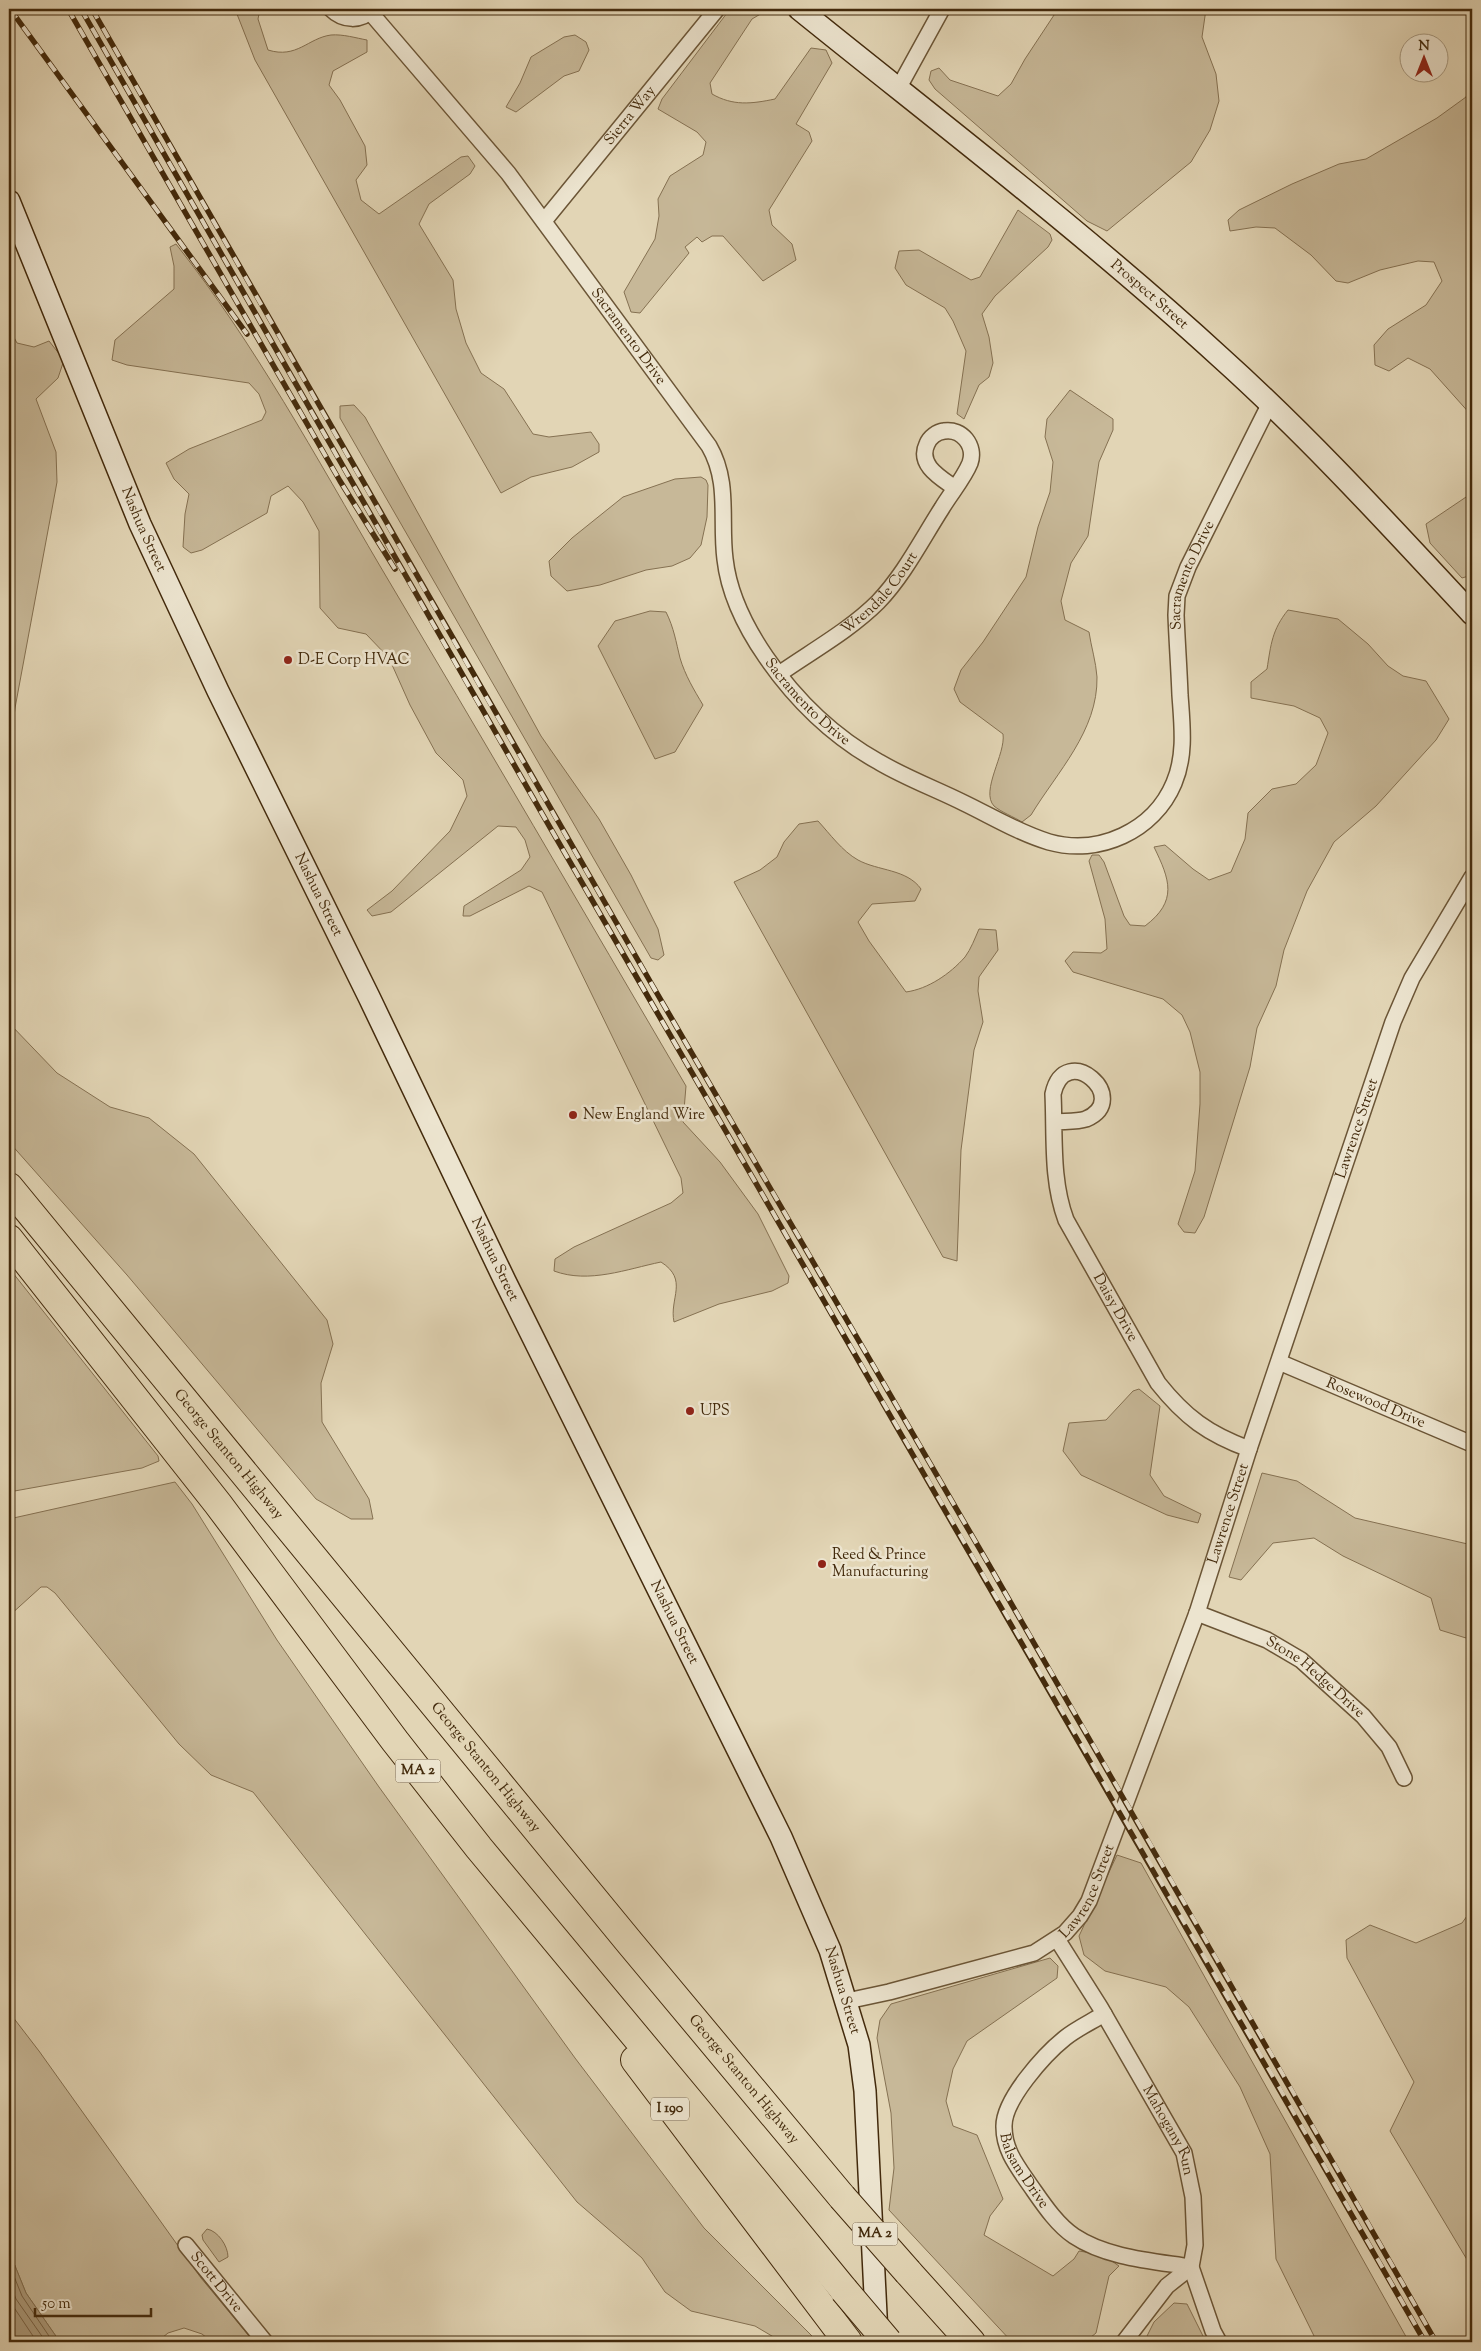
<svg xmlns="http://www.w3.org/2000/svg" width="1481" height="2351" font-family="'Sorts Mill Goudy',serif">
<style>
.green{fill:#c7b898;stroke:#857152}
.water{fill:#ac9b7c;stroke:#826e4f}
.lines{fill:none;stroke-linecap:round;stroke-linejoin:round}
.shore{stroke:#786244;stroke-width:1}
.street-casing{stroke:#6b5536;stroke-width:18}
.secondary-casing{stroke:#432a0c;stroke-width:24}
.highway-casing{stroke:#432a0c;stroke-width:30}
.street{stroke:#ece4cf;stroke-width:15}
.secondary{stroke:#ece4cf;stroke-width:21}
.highway{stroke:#e2d5b5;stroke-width:28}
.rail-casing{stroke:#432a0c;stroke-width:5.5}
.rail{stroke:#ece4cf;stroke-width:4;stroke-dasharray:11;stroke-linecap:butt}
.highway-bridge-casing{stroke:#432a0c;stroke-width:30;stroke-linecap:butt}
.highway-bridge{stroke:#e2d5b5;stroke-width:28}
.poi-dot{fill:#8f2418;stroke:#ece4cf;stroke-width:2}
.labels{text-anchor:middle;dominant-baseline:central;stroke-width:5;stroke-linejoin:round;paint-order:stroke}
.shield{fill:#ece4cf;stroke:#766246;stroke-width:1}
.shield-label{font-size:14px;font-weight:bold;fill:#432a0c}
.street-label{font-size:15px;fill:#432a0c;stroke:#ece4cf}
.poi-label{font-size:15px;fill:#432a0c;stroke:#ece4cf;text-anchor:start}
</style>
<rect width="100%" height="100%" fill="#e2d5b5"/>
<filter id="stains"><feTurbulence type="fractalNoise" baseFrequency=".004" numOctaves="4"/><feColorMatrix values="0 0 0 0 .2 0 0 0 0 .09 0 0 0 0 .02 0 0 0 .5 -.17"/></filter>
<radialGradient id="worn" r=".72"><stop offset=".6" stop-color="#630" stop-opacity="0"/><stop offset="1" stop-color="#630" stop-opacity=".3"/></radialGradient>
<path class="green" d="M 235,9 L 260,9 L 258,19 L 268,50 C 297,59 308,38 331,35 C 343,34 356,38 367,40 L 367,52 L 333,71 L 329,85 L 340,100 L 365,146 L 367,165 L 356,180 L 361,200 L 379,214 L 461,157 L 468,156 L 475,166 L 470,174 L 429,204 L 419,224 L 453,280 L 456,309 L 466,343 L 481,373 L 504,389 L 533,434 L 549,437 L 591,432 L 599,444 L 599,452 L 572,467 L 531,477 L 501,493 L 255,60 Z
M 730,9 L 769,9 L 752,19 L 710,83 L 712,94 C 733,106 751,104 775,99 L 811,48 L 826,50 L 832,63 L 796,124 L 809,132 L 812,141 L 769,210 L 772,225 L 792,244 L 796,260 L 763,281 L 723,236 L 712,236 L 702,242 L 697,237 L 685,247 L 689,253 L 640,313 L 631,312 L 624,292 L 655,239 L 659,216 L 658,199 L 670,176 L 703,155 L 706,142 L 697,132 L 658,109 L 662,99 Z
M 1058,9 L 1206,9 L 1202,37 L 1216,74 L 1219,101 L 1210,130 L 1191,162 L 1107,231 L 1087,221 L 935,89 L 929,80 L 931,71 L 939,68 L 950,80 L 998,96 L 1011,84 L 1025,59 Z
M 575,35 L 586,42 L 589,50 L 579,71 L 564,76 L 516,112 L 506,107 L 520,83 L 531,57 L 564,37 Z
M 1472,84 L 1472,416 L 1430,369 L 1408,358 L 1389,371 L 1375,365 L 1374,345 L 1388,329 L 1426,305 L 1442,281 L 1434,262 L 1418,261 L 1380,270 L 1348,283 L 1336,281 L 1311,255 L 1275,228 L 1256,227 L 1230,231 L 1228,220 L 1239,210 L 1292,184 L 1339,164 L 1366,159 L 1437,118 L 1466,97 Z
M 1018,210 L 1050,234 L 1052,240 L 1048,247 L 995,296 L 982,314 L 989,337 L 993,363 L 989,377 L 979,385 L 964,419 L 957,414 L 966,351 L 953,321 L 945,308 L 906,285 L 895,268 L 899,251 L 919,250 L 971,280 L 980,277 Z
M 176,244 C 255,344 316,457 380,566 C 483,739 584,912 686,1086 L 683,1122 L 720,1162 L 758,1214 L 789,1276 L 788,1283 L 772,1291 L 719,1304 L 674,1322 C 669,1298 689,1280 661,1262 C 627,1269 589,1284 554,1271 L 555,1259 L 574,1247 L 671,1203 L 683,1193 L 681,1178 L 542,892 L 529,886 L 470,916 L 463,916 L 464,906 L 521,870 L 530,857 L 525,840 L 516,827 L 498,826 L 391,912 L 372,916 L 367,910 L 392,891 L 450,831 L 467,796 L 463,780 L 436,753 L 410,705 L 389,658 L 366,634 L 338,628 L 320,608 L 319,531 L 303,502 L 288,486 L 271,496 L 267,513 L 202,550 L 191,553 L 183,547 L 185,514 L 189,494 L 174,479 L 166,463 L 189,449 L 262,420 L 266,412 L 259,394 L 249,383 L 127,365 L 112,360 L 115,340 L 174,289 L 174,266 L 170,247 Z
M 9,328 L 17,343 L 34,347 L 49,341 L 64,360 L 58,378 L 36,399 L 56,452 L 57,482 L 15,708 L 9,758 Z
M 1070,390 L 1113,419 L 1113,430 L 1099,462 L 1088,536 L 1071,563 L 1061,601 L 1065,620 L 1089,632 C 1091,646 1096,662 1097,677 C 1098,731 1057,772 1031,815 L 1022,822 C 1014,817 1001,812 994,806 C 980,791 1006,754 1003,734 L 960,702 L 954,689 L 961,670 L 983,642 L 1026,577 L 1038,527 L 1050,492 L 1053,462 L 1045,437 L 1047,419 Z
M 354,405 L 365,417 L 541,736 L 599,819 L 631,875 L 658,929 L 664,955 L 658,960 L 651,958 L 340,418 L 340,406 Z
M 701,477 L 706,480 L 708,485 L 707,517 L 701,545 L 690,558 L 672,566 L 646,570 L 600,585 L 567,591 L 551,576 L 549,561 L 572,538 L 623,497 L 675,479 Z
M 1472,493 L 1472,575 L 1462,578 L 1430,543 L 1426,524 Z
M 1288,610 L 1338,619 L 1368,644 L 1388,666 L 1403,676 L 1426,681 L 1449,719 L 1436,740 L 1376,806 L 1334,842 L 1307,891 L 1284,950 L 1276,986 L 1257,1028 L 1250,1067 L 1204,1217 L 1195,1233 L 1184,1232 L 1178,1224 L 1195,1171 L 1200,1104 L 1200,1072 L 1190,1032 L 1182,1015 L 1163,999 L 1073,972 L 1065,961 L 1073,952 L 1101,953 L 1107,949 L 1105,919 L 1089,861 L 1092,855 L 1099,855 L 1104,862 L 1124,916 L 1130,925 L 1145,926 C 1178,901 1170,880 1154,847 L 1165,845 L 1193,869 L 1209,880 L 1231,872 L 1245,839 L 1248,813 L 1272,789 L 1296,784 L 1316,765 L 1328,733 L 1320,718 L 1294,706 L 1251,698 L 1251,682 L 1267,669 C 1271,644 1272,630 1288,610 Z
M 650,611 L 666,612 C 674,628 676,642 680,658 C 685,675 694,690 703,705 L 675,752 L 655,759 L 598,646 L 615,621 Z
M 818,821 C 830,834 842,851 858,860 C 878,871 907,869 921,889 L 915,901 L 872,904 L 858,922 L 869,941 L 906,992 C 928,989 950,974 965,957 C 971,949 975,938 979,929 L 996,930 L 998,950 L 979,977 L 978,991 L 983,1022 L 974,1050 L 961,1150 L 957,1261 L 943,1257 L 734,882 L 760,870 L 777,857 L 784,842 L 799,824 Z
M 9,1023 L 57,1073 L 110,1107 L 149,1118 L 194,1154 L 327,1320 L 333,1344 L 321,1383 L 322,1422 L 369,1499 L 373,1519 L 351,1519 L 316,1499 L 127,1275 L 9,1142 Z
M 9,1268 L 158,1456 L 159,1461 L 142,1468 L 9,1492 Z
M 1139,1389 L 1160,1406 L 1150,1475 L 1164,1496 L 1201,1514 L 1198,1523 L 1167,1515 L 1081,1475 L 1063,1451 L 1069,1423 L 1106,1420 L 1133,1391 Z
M 1262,1473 L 1297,1481 L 1355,1518 L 1472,1545 L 1472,1631 L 1466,1638 L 1440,1630 L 1431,1598 L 1343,1556 L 1314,1538 L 1273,1543 L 1241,1580 L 1229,1577 Z
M 175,1482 L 192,1504 L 277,1640 L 379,1787 L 575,2058 L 704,2228 L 818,2342 L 782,2342 L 755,2326 L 691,2311 L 665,2292 L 642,2258 L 577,2202 L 253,1792 L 211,1775 L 179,1744 L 55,1593 L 47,1587 L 41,1587 L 9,1616 L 9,1519 Z
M 1117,1855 L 1141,1863 L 1409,2342 L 1317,2342 L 1276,2259 L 1270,2154 L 1240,2087 L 1189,2007 L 1166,1987 L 1105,1971 L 1084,1955 L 1079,1936 Z
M 1472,1909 L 1472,2268 L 1390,2131 L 1414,2082 L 1347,1958 L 1346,1940 L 1370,1925 L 1416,1943 L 1462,1923 Z
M 1050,1958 L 1058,1966 L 1057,1978 L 967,2041 L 953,2069 L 946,2101 L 953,2126 L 977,2135 L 1003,2199 L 990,2216 L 984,2235 L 1053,2276 L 1074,2259 L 1079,2251 L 1103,2255 L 1119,2266 L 1109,2276 L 1096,2333 L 1085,2342 L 1012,2342 L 889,2210 L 894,2168 L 891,2113 L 877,2038 L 880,2020 L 891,2004 Z
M 9,2012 L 39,2051 L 201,2278 L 254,2342 L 212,2342 L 202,2334 L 184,2328 L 168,2333 L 157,2342 L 60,2342 L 26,2293 L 9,2251 Z
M 207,2229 C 218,2231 228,2246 228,2257 L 219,2262 L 203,2240 L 202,2235 Z
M 1174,2303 L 1187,2304 L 1206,2342 L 1144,2342 L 1154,2322 Z"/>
<path class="water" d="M 9,2251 L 26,2293 L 60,2342 L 9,2342 Z"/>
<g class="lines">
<path class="shore" d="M 9,2264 L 22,2296 L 53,2342
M 9,2281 L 16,2299 L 46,2342
M 9,2300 L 37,2342"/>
<defs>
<g id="street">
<path d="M 331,9 C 343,21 361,22 373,9"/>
<path id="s1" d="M 370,12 L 508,173 L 709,446 C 730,482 720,520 725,559 C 729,595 746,628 766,657 C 795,699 834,737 879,762 C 906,778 936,789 964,803 C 991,816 1019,833 1049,842 C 1099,856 1154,831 1174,783 C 1186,755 1182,724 1180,695 C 1179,668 1177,641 1176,615 L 1177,596 L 1188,567 L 1270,403"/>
<path d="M 898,89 L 942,9"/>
<path id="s2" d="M 544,221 L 717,9"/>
<path id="s3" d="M 779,674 C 812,651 850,630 878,602 C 904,575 922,539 942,508 C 951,493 964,478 970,463 C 976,446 962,428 944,431 C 937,432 930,437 927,444 C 917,465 941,478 955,488"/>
<path id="s4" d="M 1054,1122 C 1064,1121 1077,1122 1086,1119 C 1133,1099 1065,1039 1053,1094 C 1055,1136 1051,1180 1066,1220 L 1158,1383 C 1185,1417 1208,1434 1249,1449"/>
<path id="s5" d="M 1279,1362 L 1472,1444"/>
<path id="s6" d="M 1197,1613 L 1267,1640 L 1301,1660 L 1363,1716 L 1389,1747 L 1404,1778"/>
<path id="s7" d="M 1057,1939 L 1100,2007 L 1184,2153 L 1193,2197 L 1195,2245 L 1191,2267 L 1213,2331 L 1219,2342"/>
<path id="s8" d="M 847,2001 L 889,1992 L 1034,1953 L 1065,1933 L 1080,1916 L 1089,1901 L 1197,1613 L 1249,1449 L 1393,1022 L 1412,978 L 1472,877"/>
<path id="s9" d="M 1104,2014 C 1091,2022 1076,2029 1065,2038 C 1045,2054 1003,2100 1004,2127 C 1004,2150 1017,2166 1030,2185 C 1042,2202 1056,2224 1074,2236 C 1107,2258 1153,2261 1191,2267"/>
<path id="s10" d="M 186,2245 L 265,2342"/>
<path d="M 1124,2342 L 1167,2286 L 1191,2267"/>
</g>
<g id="secondary">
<path id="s11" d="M 799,9 C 940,123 1086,234 1220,357 C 1309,437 1390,526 1472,614"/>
<path id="s12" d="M 9,201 L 140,524 L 218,691 L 369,997 L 505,1281 L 781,1837 L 830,1950 L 859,2045 L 865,2091 L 877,2335"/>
</g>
<g id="highway">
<path id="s13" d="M 9,1187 L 630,1943 L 842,2197"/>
<path d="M 9,1239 L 218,1504 L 395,1741 L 479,1848 L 696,2109 L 844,2290"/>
<path d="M 635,2060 L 848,2342"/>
<path d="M 908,2272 L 971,2342"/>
</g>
</defs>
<use href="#street" class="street-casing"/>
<use href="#secondary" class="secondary-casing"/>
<use href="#highway" class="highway-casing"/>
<use href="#street" class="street"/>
<use href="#secondary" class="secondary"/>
<use href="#highway" class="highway"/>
<defs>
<path id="rail" d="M 10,9 L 247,334
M 68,9 L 340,481 L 395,569
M 81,9 C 267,333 452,659 640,983 C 902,1436 1166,1888 1425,2342
M 92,9 C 278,334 464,659 651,983 C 914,1435 1177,1888 1436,2342"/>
</defs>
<use href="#rail" class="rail-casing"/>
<use href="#rail" class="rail"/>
<defs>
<path id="highway-bridge" d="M 842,2197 L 908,2272
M 844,2290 L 888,2342"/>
</defs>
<use href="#highway-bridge" class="highway-bridge-casing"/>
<use href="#highway-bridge" class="highway-bridge"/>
</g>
<g class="poi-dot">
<circle cx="288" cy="660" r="5"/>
<circle cx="573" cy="1115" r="5"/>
<circle cx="690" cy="1411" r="5"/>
<circle cx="822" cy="1564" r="5"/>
</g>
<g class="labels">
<g class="shield">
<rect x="395.5" y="1759.5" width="45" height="23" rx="4"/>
<rect x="651" y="2097.5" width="38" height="23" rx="4"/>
<rect x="852.5" y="2222.5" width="45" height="23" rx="4"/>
</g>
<g class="shield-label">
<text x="418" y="1771">MA 2</text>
<text x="670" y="2109">I 190</text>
<text x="875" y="2234">MA 2</text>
</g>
<g class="street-label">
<text stroke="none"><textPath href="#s2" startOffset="136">Sierra Way</textPath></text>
<text stroke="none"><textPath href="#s11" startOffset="452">Prospect Street</textPath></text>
<text stroke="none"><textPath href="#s1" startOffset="415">Sacramento Drive</textPath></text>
<text stroke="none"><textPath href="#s12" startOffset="355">Nashua Street</textPath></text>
<text stroke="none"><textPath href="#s1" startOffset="1480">Sacramento Drive</textPath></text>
<text stroke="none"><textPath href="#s3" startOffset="130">Wrendale Court</textPath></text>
<text stroke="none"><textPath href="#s1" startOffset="835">Sacramento Drive</textPath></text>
<text stroke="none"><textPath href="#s12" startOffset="760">Nashua Street</textPath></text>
<text stroke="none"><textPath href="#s8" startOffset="1088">Lawrence Street</textPath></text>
<text stroke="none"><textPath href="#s12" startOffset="1165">Nashua Street</textPath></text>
<text stroke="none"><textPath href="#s4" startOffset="364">Daisy Drive</textPath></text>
<text stroke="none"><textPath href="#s5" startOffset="105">Rosewood Drive</textPath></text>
<text stroke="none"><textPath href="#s13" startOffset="346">George Stanton Highway</textPath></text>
<text stroke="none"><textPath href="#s8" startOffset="682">Lawrence Street</textPath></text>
<text stroke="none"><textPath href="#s12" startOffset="1570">Nashua Street</textPath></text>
<text stroke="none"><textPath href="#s6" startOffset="136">Stone Hedge Drive</textPath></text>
<text stroke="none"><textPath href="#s13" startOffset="751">George Stanton Highway</textPath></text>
<text stroke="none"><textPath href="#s8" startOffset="278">Lawrence Street</textPath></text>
<text stroke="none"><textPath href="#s12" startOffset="1975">Nashua Street</textPath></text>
<text stroke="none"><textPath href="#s13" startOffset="1156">George Stanton Highway</textPath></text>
<text stroke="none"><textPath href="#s7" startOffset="222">Mahogany Run</textPath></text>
<text stroke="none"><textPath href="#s9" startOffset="205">Balsam Drive</textPath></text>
<text stroke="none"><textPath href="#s10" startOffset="48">Scott Drive</textPath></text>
</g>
<g class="poi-label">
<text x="298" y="660">D-E Corp HVAC</text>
<text x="583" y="1115">New England Wire</text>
<text x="700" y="1411">UPS</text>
<text x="832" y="1555">Reed &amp; Prince<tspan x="832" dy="17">Manufacturing</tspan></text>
</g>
</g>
<rect width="1481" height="2351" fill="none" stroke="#e2d5b5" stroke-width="30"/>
<rect x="10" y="10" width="1461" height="2331" fill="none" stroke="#432a0c" stroke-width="2.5"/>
<rect x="15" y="15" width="1451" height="2321" fill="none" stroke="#432a0c"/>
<g transform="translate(1424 58)"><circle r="24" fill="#ece4cf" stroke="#a89a81"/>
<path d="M0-4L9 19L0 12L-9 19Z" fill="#8f2418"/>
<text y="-8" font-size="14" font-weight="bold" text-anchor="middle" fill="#432a0c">N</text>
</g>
<path d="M35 2308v8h116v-8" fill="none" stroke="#432a0c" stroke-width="2.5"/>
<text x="42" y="2308" font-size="15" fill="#432a0c" stroke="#ece4cf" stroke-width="4" paint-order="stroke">50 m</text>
<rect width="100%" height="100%" filter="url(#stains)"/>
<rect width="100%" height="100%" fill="url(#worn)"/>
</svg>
